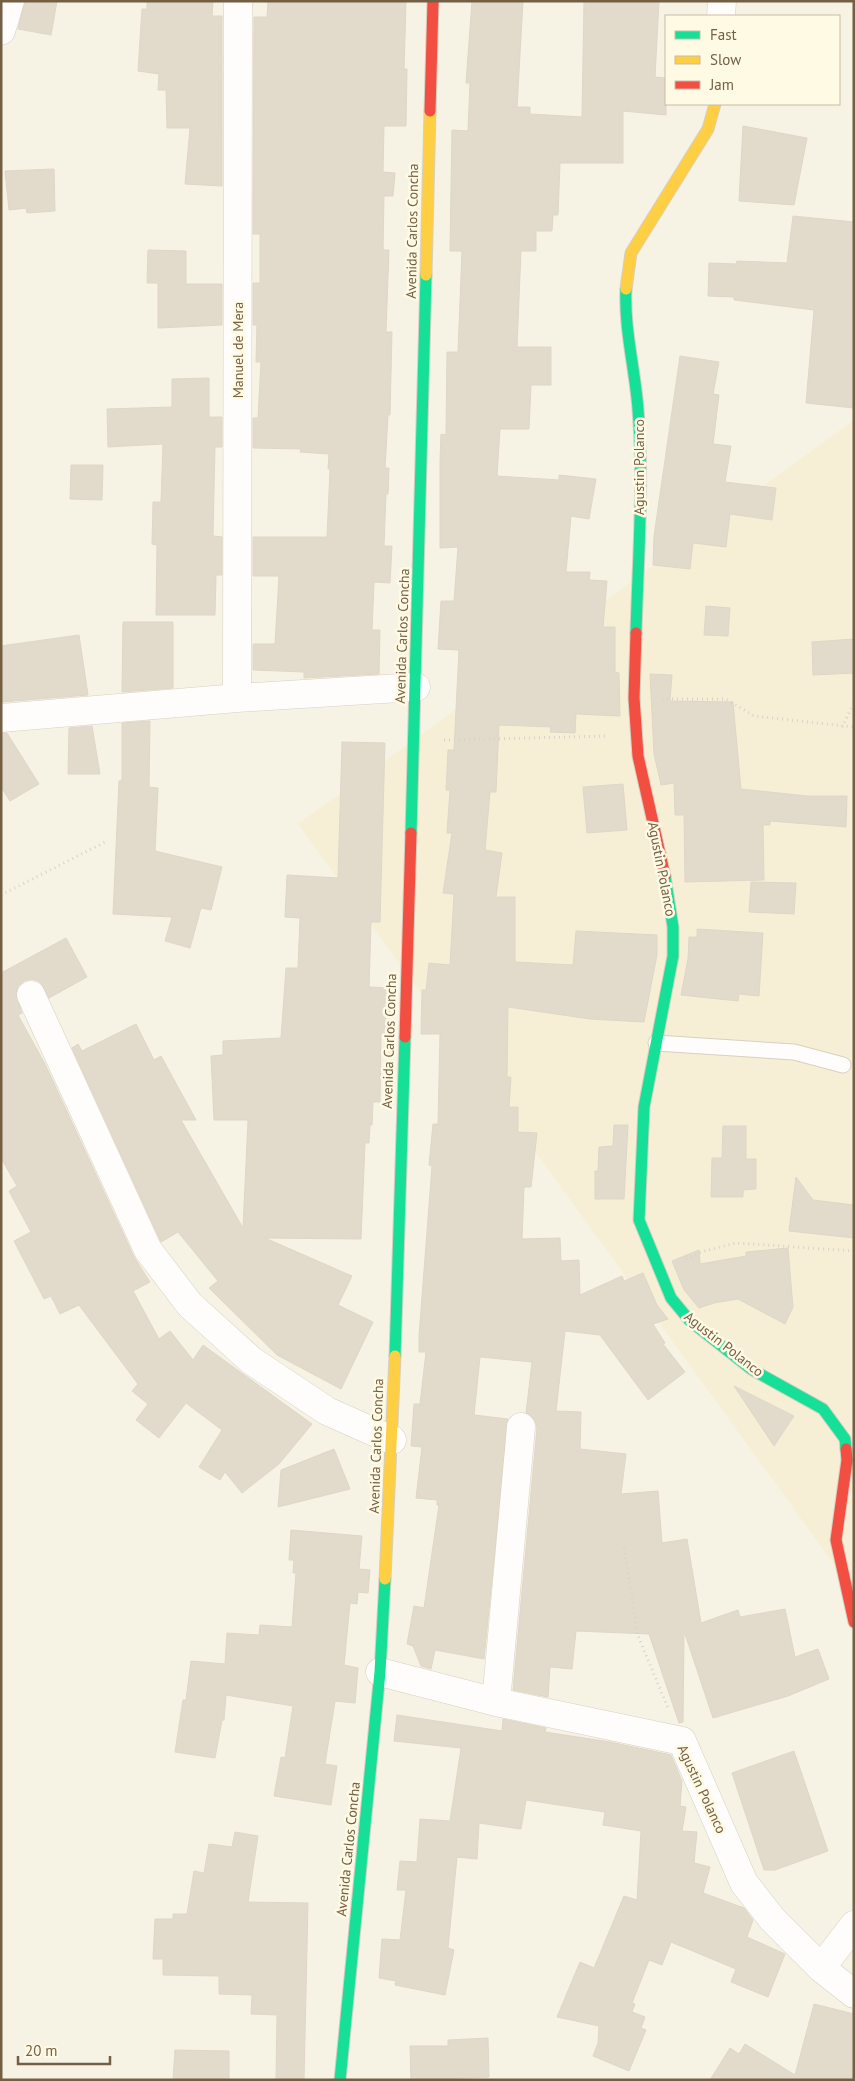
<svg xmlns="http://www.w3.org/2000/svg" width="855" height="2081" font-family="'PT Sans',sans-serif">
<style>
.residential{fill:#f6efd6}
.building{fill:#e2dbcc;stroke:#dfd6c6}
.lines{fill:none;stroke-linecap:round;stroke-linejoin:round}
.lane-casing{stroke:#d7d0c2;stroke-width:17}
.street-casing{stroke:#d7d0c2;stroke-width:29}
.fast-casing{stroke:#d6cfc1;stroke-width:13}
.slow-casing{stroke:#d6cfc1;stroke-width:13}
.jam-casing{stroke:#d6cfc1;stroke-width:13}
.path{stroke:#d9d2ca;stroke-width:3;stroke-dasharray:1 4;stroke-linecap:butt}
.lane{stroke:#fefdfb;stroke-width:15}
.street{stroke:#fefdfb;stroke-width:28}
.fast{stroke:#16e098;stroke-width:11}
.slow{stroke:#ffcf43;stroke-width:11}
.jam{stroke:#f24e42;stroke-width:11}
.labels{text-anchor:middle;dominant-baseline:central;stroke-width:5;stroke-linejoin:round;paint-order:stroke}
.street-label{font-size:14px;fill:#745f44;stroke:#fffae4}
</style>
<rect width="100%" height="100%" fill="#f6f3e4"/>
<path class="residential" d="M 854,420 L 854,1592 L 298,824 Z"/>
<path class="building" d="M 25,1 L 57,1 L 51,35 L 18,29 Z
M 147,1 L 213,1 L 212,16 L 222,16 L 222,186 L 185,184 L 190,128 L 167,128 L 166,90 L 158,90 L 159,74 L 138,71 L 142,9 L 147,9 Z
M 268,1 L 406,1 L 404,69 L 407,69 L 406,126 L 384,126 L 383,172 L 395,173 L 393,196 L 384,196 L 383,250 L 389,250 L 386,332 L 392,332 L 390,415 L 388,415 L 385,468 L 389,468 L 388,494 L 386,494 L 384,546 L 392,546 L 390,583 L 374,582 L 372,630 L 380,630 L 379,674 L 304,678 L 304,672 L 253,670 L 253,644 L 275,644 L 279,576 L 253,576 L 253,537 L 327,537 L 330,469 L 328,469 L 329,454 L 300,452 L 301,449 L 253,448 L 253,418 L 258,418 L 261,362 L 256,362 L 257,325 L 253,325 L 253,283 L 260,283 L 260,234 L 253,234 L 254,17 L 267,17 Z
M 472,1 L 523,1 L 517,107 L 530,107 L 530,114 L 582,117 L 584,1 L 659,1 L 655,77 L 666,78 L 666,115 L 623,111 L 623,163 L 560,163 L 558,215 L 553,215 L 552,231 L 536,231 L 536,251 L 521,251 L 517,347 L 551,347 L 551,385 L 531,385 L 529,429 L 500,429 L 497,476 L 559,480 L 559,475 L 596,479 L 589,519 L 571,516 L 566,572 L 590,572 L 589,580 L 607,581 L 603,627 L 615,627 L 615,672 L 619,673 L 620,716 L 576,714 L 575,733 L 550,732 L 551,727 L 499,725 L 496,792 L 490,792 L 485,850 L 502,853 L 496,897 L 515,897 L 515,962 L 573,965 L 576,931 L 657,935 L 657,955 L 644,1022 L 590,1019 L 508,1007 L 507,1077 L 511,1077 L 509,1107 L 518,1107 L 518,1132 L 537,1133 L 531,1187 L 524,1187 L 522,1239 L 560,1238 L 561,1261 L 579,1260 L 580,1295 L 622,1276 L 624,1281 L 643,1273 L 657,1305 L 668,1319 L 653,1324 L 665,1343 L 663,1344 L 685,1372 L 648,1400 L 600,1335 L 565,1331 L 556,1411 L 581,1412 L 580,1449 L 626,1454 L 621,1494 L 658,1491 L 662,1543 L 687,1539 L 701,1623 L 738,1610 L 740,1617 L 785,1609 L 795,1657 L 818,1649 L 829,1679 L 788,1696 L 713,1718 L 684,1631 L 683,1722 L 679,1723 L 649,1634 L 576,1631 L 572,1669 L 550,1667 L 548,1697 L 513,1690 L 537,1428 L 535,1420 L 526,1413 L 532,1362 L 480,1357 L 474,1415 L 508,1419 L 484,1659 L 435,1650 L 431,1669 L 421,1666 L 413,1646 L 407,1644 L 414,1606 L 424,1608 L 439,1505 L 437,1505 L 437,1500 L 416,1498 L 422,1447 L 411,1446 L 414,1404 L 420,1404 L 426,1352 L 419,1352 L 419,1336 L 432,1166 L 429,1165 L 433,1124 L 438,1124 L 440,1034 L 421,1034 L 422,990 L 426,990 L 429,963 L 450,965 L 454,894 L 443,893 L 452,833 L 447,833 L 450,790 L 446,790 L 448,750 L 454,750 L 459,650 L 438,649 L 441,601 L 454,601 L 458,547 L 440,548 L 440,462 L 441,434 L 446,435 L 447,352 L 458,352 L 462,251 L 450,251 L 452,130 L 468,131 L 470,83 L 466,83 Z
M 743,126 L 807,138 L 794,205 L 739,201 Z
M 54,169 L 55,211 L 27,213 L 26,208 L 9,210 L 5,171 Z
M 793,216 L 854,222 L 854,408 L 806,403 L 814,310 L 734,300 L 734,297 L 708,296 L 709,263 L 736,264 L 737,261 L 787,263 Z
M 148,250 L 186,251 L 186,284 L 222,284 L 222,325 L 158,328 L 158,283 L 147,283 Z
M 680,356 L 719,362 L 713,394 L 719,395 L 713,444 L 731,446 L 725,482 L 776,488 L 772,520 L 730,514 L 726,547 L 693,543 L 690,569 L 653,565 L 654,536 Z
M 209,378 L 209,417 L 222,417 L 222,447 L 215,447 L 213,536 L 222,537 L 222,575 L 216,575 L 215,615 L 156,615 L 157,545 L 152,544 L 153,502 L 161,502 L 163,444 L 108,447 L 107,409 L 172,407 L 172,379 Z
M 71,465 L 103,465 L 102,500 L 70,499 Z
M 706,606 L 730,608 L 728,636 L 704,635 Z
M 123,622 L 173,622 L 173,688 L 122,692 Z
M 79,635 L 88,695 L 1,702 L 1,646 Z
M 854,639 L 854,673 L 813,675 L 812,642 Z
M 650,674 L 672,675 L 670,701 L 733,702 L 741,789 L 807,796 L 847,796 L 846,827 L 770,821 L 770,825 L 763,825 L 764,880 L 685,882 L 684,815 L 675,815 L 674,783 L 661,785 L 654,754 Z
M 150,721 L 149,787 L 158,788 L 155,851 L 222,867 L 211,910 L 201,908 L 190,948 L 165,941 L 172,917 L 113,914 L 119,781 L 122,780 L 122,723 Z
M 92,726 L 100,774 L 68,774 L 69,728 Z
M 1,733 L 7,733 L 39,784 L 10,801 L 1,787 Z
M 342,742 L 385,743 L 380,922 L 371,922 L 369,987 L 391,988 L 389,1034 L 381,1034 L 380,1102 L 373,1102 L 372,1125 L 370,1125 L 369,1143 L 365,1143 L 361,1239 L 265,1238 L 352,1276 L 338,1305 L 373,1322 L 341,1389 L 277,1355 L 209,1288 L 218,1281 L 178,1232 L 161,1242 L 72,1048 L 78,1044 L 82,1051 L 136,1024 L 154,1060 L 161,1056 L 196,1120 L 181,1120 L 243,1228 L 248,1120 L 214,1120 L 211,1056 L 223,1055 L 223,1041 L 281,1038 L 286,968 L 298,968 L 300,918 L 285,917 L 287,875 L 338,878 Z
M 623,784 L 627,830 L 587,833 L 583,787 Z
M 751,882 L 796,883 L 794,914 L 749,912 Z
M 697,929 L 763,933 L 759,996 L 739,994 L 738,1001 L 681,995 L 688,959 L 689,937 L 697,937 Z
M 66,938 L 87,977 L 49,998 L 40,982 L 32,979 L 24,981 L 18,986 L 16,993 L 22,1013 L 18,1015 L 45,1064 L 134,1257 L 150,1282 L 133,1291 L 159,1339 L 170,1331 L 193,1360 L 203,1345 L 312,1424 L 279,1464 L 242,1493 L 225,1472 L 220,1480 L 199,1467 L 222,1430 L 186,1403 L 159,1438 L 136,1420 L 148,1404 L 132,1391 L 138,1384 L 79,1305 L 60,1314 L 51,1296 L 44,1299 L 14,1241 L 31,1232 L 9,1191 L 17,1186 L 1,1158 L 1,973 Z
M 614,1125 L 628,1125 L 624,1199 L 595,1199 L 595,1171 L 598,1171 L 599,1147 L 613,1146 Z
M 723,1126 L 746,1126 L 746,1159 L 756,1159 L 756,1189 L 743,1190 L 743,1197 L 711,1197 L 712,1158 L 722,1158 Z
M 796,1177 L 813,1200 L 854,1205 L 854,1238 L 789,1231 Z
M 788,1248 L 793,1307 L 785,1324 L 738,1299 L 714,1303 L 699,1308 L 684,1290 L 672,1261 L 699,1250 L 700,1264 L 746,1256 L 746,1252 Z
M 734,1386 L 794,1416 L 774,1446 Z
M 334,1449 L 350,1489 L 278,1507 L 281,1470 Z
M 291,1530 L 362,1536 L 359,1569 L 370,1570 L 368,1593 L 358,1592 L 357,1604 L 350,1603 L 344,1665 L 358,1668 L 355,1703 L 335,1701 L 325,1764 L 337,1766 L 331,1805 L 274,1796 L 281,1757 L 285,1758 L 293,1706 L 226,1695 L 224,1720 L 222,1720 L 215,1758 L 175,1752 L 183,1700 L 186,1700 L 191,1661 L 225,1664 L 227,1633 L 259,1635 L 260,1625 L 292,1627 L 296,1573 L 293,1573 L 294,1560 L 289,1560 Z
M 397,1715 L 502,1731 L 503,1719 L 546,1728 L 545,1732 L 610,1742 L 671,1755 L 682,1781 L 680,1806 L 686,1807 L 682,1831 L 697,1832 L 694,1863 L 710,1867 L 703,1893 L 744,1908 L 753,1920 L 747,1937 L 785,1954 L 768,1997 L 731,1982 L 736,1969 L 671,1942 L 662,1965 L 649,1960 L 632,2003 L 635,2004 L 632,2012 L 645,2017 L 641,2028 L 646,2030 L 629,2071 L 593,2056 L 598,2043 L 599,2026 L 557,2017 L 580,1962 L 594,1968 L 624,1896 L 637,1900 L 641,1831 L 603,1825 L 605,1812 L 526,1800 L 521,1829 L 479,1823 L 477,1859 L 457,1857 L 448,1948 L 454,1950 L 445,1995 L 395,1985 L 396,1981 L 379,1978 L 382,1939 L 400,1940 L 406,1890 L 397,1890 L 400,1861 L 417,1862 L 420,1819 L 450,1821 L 461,1748 L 394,1741 Z
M 794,1751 L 828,1851 L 775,1870 L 764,1870 L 732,1773 Z
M 235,1832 L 258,1836 L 248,1902 L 308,1903 L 304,2080 L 276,2080 L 277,2015 L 251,2014 L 252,1995 L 219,1994 L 219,1976 L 163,1975 L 163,1959 L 153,1959 L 155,1919 L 173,1919 L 173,1914 L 187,1914 L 194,1871 L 204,1873 L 209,1844 L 232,1847 Z
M 814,2004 L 854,2014 L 854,2080 L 710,2080 L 730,2048 L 739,2054 L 745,2044 L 795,2075 Z
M 488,2038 L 489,2077 L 411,2080 L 410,2046 L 448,2046 L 448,2040 Z
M 175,2050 L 229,2051 L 229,2080 L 173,2080 Z"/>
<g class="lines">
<defs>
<path id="lane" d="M 656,1043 L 794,1052 L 843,1065"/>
<path id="street" d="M 721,16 L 722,1
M 1,31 L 10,1
M 237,698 L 238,1
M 1,718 L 237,698 L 416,687
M 31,995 L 148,1250 L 190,1305 L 252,1361 L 327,1411 L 392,1440
M 380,1672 L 496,1702 L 682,1741 L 744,1883 L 773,1920 L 821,1968 L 854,1994
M 496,1702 L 521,1427
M 821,1968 L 854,1925"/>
<path id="fast" d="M 626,289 C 624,329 635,369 638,409 C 644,483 638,559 636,633
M 411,833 L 426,275
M 665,876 L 673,927 L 673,956 L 644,1107 L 639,1220 L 671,1298 L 690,1321 L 751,1369 L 823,1409 L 845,1439 L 846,1449
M 395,1356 L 405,1037
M 340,2080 L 380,1672 L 385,1579"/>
<path id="slow" d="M 426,275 L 430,111
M 626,289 L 631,253 L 708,129 L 715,104
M 385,1579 L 395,1356"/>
<path id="jam" d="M 430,111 L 433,1
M 636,633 L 634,698 L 638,756 L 665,876
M 405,1037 L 411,833
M 846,1449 L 847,1460 L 836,1540 L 854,1622"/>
</defs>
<use href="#lane" class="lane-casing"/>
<use href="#street" class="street-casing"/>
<use href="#fast" class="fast-casing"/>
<use href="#slow" class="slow-casing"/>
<use href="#jam" class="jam-casing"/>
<path class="path" d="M 662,699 L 726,699 L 754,716 L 854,727
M 842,727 L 854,703
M 444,740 L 608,736
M 1,895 L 107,841
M 686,1259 L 701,1252 L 736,1243 L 854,1251
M 624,1548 L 638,1636 L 668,1708"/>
<use href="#lane" class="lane"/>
<use href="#street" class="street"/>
<use href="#fast" class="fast"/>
<use href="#slow" class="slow"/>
<use href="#jam" class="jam"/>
</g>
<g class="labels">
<g class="street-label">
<text transform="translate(412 231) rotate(-89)">Avenida Carlos Concha</text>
<text transform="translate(238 350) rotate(-90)">Manuel de Mera</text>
<text transform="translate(639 467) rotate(-90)">Agustin Polanco</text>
<text transform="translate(402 636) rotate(-88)">Avenida Carlos Concha</text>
<text transform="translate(662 869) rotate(79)">Agustin Polanco</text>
<text transform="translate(389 1041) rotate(-88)">Avenida Carlos Concha</text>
<text transform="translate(724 1344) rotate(38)">Agustin Polanco</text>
<text transform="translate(376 1446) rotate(-88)">Avenida Carlos Concha</text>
<text transform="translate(702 1789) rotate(65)">Agustin Polanco</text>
<text transform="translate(348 1849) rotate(-84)">Avenida Carlos Concha</text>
</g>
</g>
<rect width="855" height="2081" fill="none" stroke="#745f44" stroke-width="5"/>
<rect x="665" y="15" width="175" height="90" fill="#fffae4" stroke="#c7bca4"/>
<rect x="675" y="31" width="25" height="8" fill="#16e098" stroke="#c7bca4"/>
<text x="710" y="40" font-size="15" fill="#745f44">Fast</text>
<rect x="675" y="56" width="25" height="8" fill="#ffcf43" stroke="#c7bca4"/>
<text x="710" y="65" font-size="15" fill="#745f44">Slow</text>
<rect x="675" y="81" width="25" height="8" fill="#f24e42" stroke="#c7bca4"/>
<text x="710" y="90" font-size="15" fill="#745f44">Jam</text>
<path d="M18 2056v8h92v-8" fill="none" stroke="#745f44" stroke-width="2.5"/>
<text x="25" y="2056" font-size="15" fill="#745f44" stroke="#fffae4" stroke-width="4" paint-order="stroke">20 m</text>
</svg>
